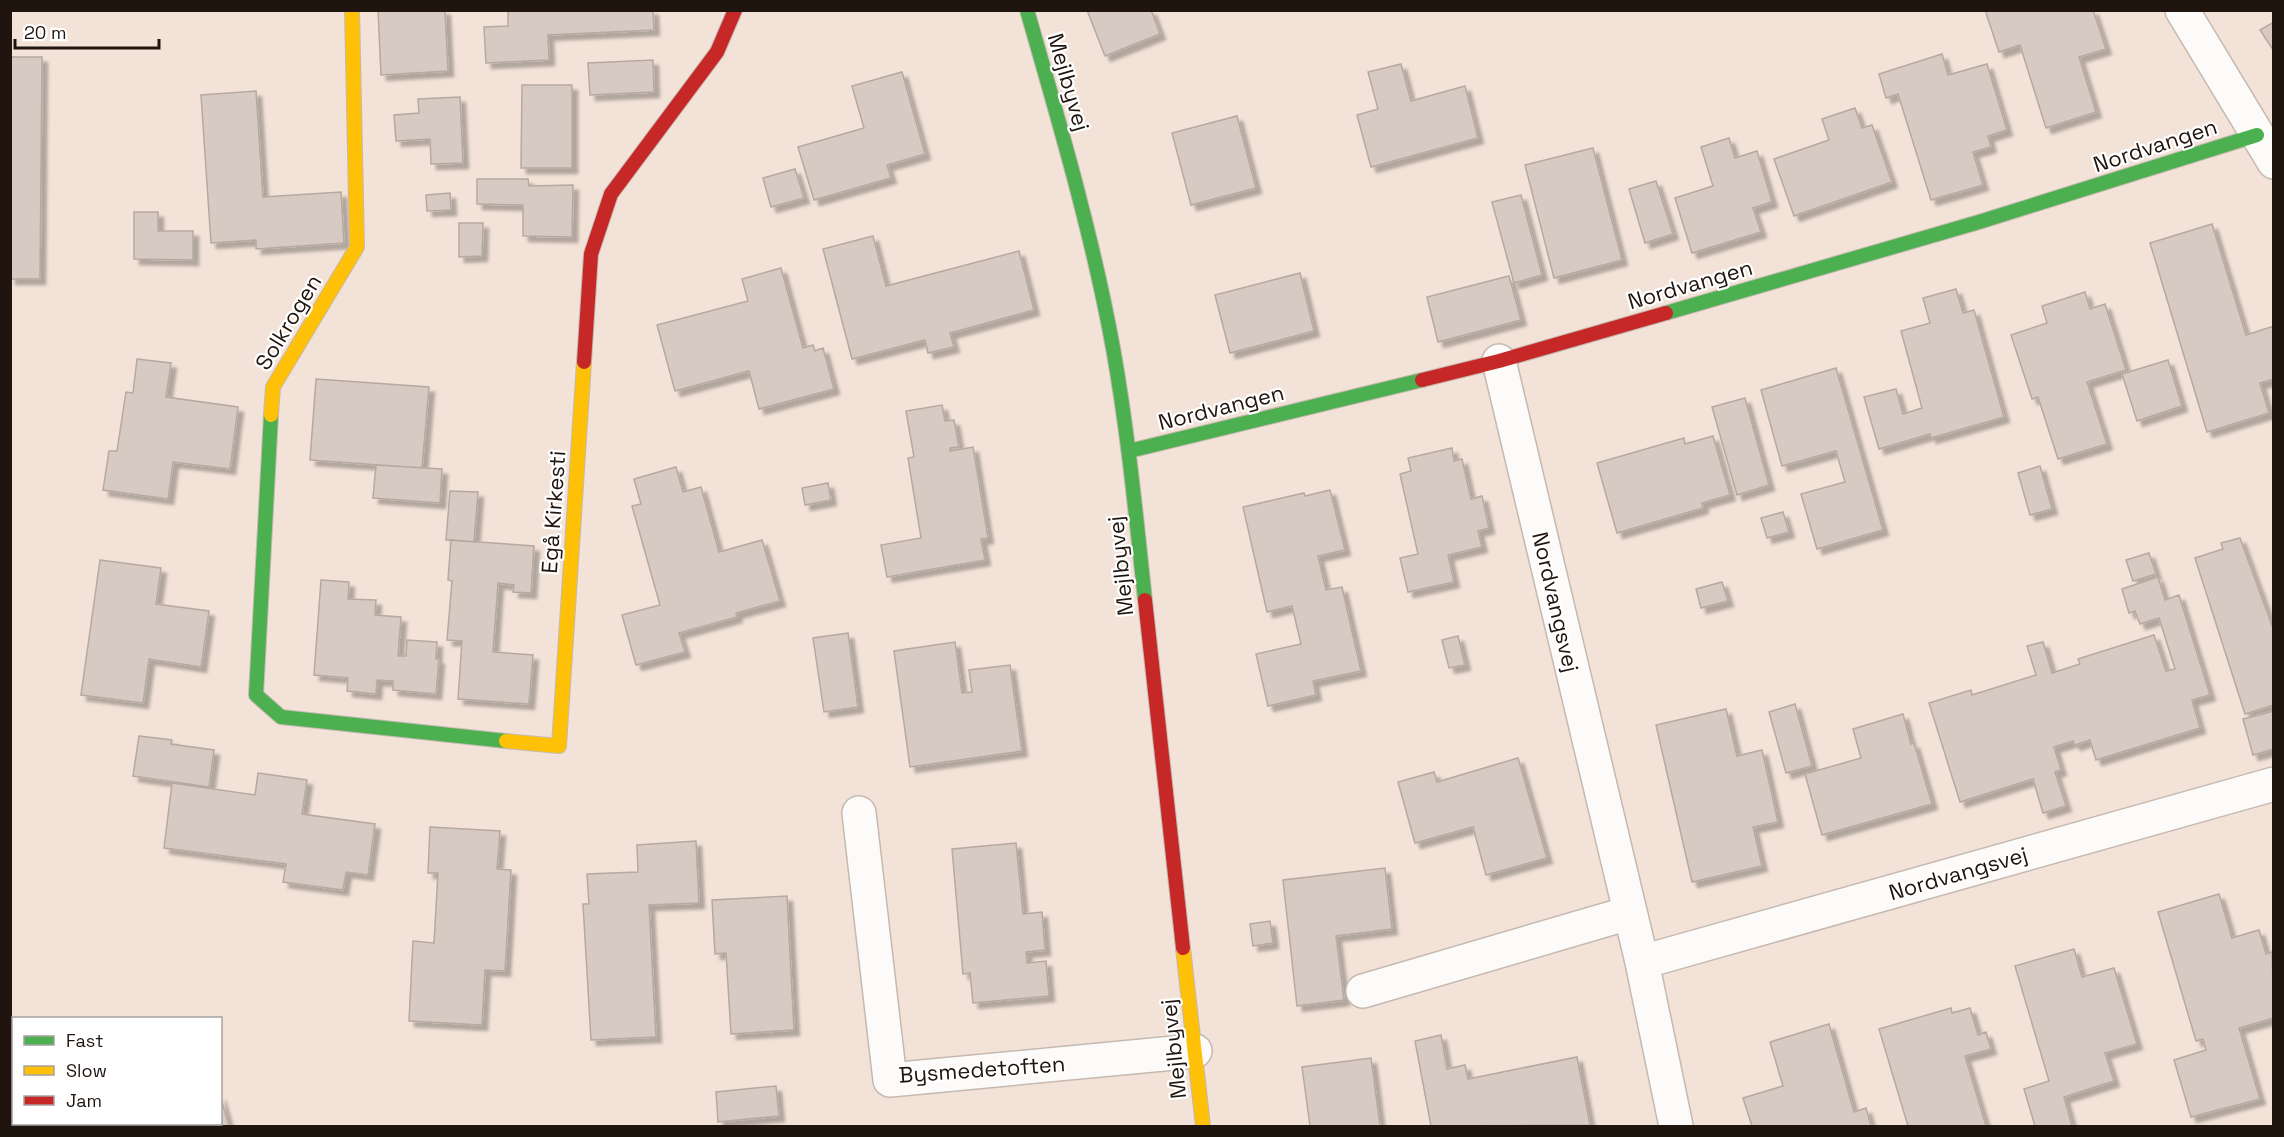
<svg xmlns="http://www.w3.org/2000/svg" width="2284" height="1137" font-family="'Space Grotesk',sans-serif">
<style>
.building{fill:#d7cac2;stroke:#b6a9a1;stroke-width:1.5;filter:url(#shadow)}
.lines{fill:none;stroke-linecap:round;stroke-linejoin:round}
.street-casing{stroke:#c5b9b0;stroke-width:36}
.fast-casing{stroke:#c5b9b0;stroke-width:16}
.slow-casing{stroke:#c5b9b0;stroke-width:16}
.jam-casing{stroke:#c5b9b0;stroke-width:16}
.street{stroke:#fdfbf9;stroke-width:33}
.fast{stroke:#4caf50;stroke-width:14}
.slow{stroke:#ffc107;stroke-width:14}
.jam{stroke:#c62828;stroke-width:14}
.labels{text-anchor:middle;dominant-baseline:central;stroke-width:4.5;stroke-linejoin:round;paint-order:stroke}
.street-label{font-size:22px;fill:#1f140e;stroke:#fff}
</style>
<defs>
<filter id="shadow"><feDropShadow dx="5.5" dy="5.5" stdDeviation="1.5" flood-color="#0004"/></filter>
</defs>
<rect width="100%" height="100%" fill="#f2e2d7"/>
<path class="building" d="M 378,10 L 445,10 L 448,71 L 381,75 Z
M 508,10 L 653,10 L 654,30 L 548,35 L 549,60 L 486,63 L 484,27 L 508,26 Z
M 1087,10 L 1151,10 L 1160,34 L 1105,56 Z
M 1985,10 L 2093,10 L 2106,49 L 2079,57 L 2096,112 L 2046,128 L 2020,45 L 1999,52 Z
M 2274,22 L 2274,51 L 2260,30 Z
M 1942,54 L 1948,75 L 1987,64 L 2007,130 L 1988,136 L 1991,147 L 1973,152 L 1983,185 L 1931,200 L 1898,94 L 1886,98 L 1879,74 Z
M 10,57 L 42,57 L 40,279 L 10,279 Z
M 653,60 L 654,92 L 590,95 L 588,63 Z
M 1401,64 L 1411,101 L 1465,86 L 1478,138 L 1371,167 L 1357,115 L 1378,109 L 1368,72 Z
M 902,72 L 925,154 L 887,165 L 891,178 L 814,200 L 798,147 L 864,128 L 852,86 Z
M 522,85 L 572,85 L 572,168 L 521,168 Z
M 256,91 L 263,197 L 341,192 L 344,243 L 256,249 L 256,240 L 211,243 L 201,95 Z
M 460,97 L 463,163 L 431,164 L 430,139 L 396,141 L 394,115 L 419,113 L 418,99 Z
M 1855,108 L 1862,128 L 1872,125 L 1892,182 L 1794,216 L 1774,159 L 1829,140 L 1822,119 Z
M 1237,116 L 1256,188 L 1191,205 L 1172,133 Z
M 1729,138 L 1735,158 L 1757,151 L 1772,202 L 1753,208 L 1761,232 L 1692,253 L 1675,198 L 1713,186 L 1701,147 Z
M 1593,148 L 1622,260 L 1554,278 L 1525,165 Z
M 795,169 L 804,198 L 771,207 L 763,178 Z
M 477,179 L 528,179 L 529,186 L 573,185 L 572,237 L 523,236 L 523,205 L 477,204 Z
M 1656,181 L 1673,234 L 1645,243 L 1629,189 Z
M 450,193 L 451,210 L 427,211 L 426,195 Z
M 1521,195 L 1542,275 L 1514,283 L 1492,202 Z
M 134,212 L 158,212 L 158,231 L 193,231 L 193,260 L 134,259 Z
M 459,223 L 483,223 L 482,256 L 459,257 Z
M 2212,224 L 2246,335 L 2274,326 L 2274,379 L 2260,383 L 2269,413 L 2207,432 L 2150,243 Z
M 873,236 L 886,286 L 1019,251 L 1034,310 L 950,333 L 954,347 L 928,353 L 925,340 L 852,359 L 823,249 Z
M 781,268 L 803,348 L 813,345 L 815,351 L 823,348 L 834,389 L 759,409 L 749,371 L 675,391 L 657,325 L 748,301 L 742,279 Z
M 1300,273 L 1314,331 L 1230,353 L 1215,295 Z
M 1509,276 L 1521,320 L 1438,342 L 1427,297 Z
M 1956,289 L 1963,313 L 1974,310 L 2004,417 L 1931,438 L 1930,434 L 1879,449 L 1864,397 L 1896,389 L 1903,414 L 1922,408 L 1901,331 L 1930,323 L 1923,298 Z
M 2085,292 L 2090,309 L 2105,304 L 2126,370 L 2087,382 L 2107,444 L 2058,459 L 2038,397 L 2032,399 L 2011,335 L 2047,323 L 2042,306 Z
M 137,359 L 171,363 L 166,397 L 238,407 L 230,469 L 173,462 L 168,499 L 103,490 L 109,451 L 117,451 L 126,392 L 133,393 Z
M 2168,360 L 2182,406 L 2137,421 L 2122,374 Z
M 1836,368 L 1883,530 L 1817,549 L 1801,494 L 1845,482 L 1836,451 L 1782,466 L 1761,390 Z
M 316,379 L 429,387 L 422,468 L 310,460 Z
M 1745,398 L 1769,485 L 1737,495 L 1712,407 Z
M 942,405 L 945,421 L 954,420 L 959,447 L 950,448 L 950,451 L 973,447 L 988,538 L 981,539 L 985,560 L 887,577 L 881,545 L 921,538 L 908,458 L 914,457 L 906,411 Z
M 1713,436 L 1730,495 L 1702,503 L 1703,508 L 1617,533 L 1597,463 L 1684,438 L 1685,444 Z
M 1452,448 L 1454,461 L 1462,459 L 1471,499 L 1482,496 L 1489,528 L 1478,531 L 1482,547 L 1448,555 L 1454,582 L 1408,592 L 1400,558 L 1418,554 L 1400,474 L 1411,471 L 1408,458 Z
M 376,465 L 442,469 L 440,503 L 373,498 Z
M 2040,466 L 2052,509 L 2030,515 L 2018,473 Z
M 676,467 L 683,492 L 701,487 L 719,552 L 762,540 L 780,601 L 736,613 L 737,617 L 679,633 L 685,652 L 636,665 L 622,615 L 660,605 L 632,506 L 641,504 L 634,479 Z
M 828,483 L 831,500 L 805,505 L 802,488 Z
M 1330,490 L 1345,550 L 1318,556 L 1326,590 L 1342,587 L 1361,671 L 1313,681 L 1316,695 L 1268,706 L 1256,654 L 1301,644 L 1292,606 L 1267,612 L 1243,507 L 1304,493 L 1305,496 Z
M 450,491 L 478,492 L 474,542 L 446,540 Z
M 1783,512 L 1789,532 L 1767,538 L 1761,518 Z
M 2240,538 L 2274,631 L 2274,705 L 2245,714 L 2195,558 L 2223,549 L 2221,543 Z
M 451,540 L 534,546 L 531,593 L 513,592 L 514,585 L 498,583 L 493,652 L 533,655 L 529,704 L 458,699 L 462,641 L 447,640 L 452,581 L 448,580 Z
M 2149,553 L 2156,574 L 2133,581 L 2126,560 Z
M 100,560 L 161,568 L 156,604 L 209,611 L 201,667 L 149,659 L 143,703 L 81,695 Z
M 2158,577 L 2165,600 L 2179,595 L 2210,695 L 2192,700 L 2200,728 L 2096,760 L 2090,740 L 2075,745 L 2073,741 L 2054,747 L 2061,770 L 2055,772 L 2066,806 L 2043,813 L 2033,779 L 1960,802 L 1929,703 L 1971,690 L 1972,695 L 2036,675 L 2027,646 L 2043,642 L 2052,673 L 2080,664 L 2078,659 L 2154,635 L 2166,671 L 2175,669 L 2159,618 L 2140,624 L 2135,611 L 2129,613 L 2122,589 Z
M 321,580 L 349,582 L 348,599 L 376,600 L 375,615 L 401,617 L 398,656 L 406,656 L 407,640 L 437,642 L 436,659 L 439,659 L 436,694 L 393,690 L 393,681 L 377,680 L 376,694 L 347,691 L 348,678 L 314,675 Z
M 1722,582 L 1728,601 L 1701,608 L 1696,589 Z
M 848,633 L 858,707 L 824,712 L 813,638 Z
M 1458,636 L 1465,665 L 1449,668 L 1442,640 Z
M 955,642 L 962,693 L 972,692 L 969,670 L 1010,665 L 1022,751 L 910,767 L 894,651 Z
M 1795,704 L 1812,766 L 1786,773 L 1769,712 Z
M 1726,709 L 1737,756 L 1762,750 L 1778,822 L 1753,827 L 1762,866 L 1692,882 L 1656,725 Z
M 2274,711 L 2274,749 L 2253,755 L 2243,719 Z
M 1903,714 L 1911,744 L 1914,743 L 1932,804 L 1822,835 L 1805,774 L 1861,758 L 1853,729 Z
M 139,736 L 172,740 L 171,744 L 214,750 L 209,787 L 133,776 Z
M 1518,758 L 1547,858 L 1486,875 L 1473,827 L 1415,843 L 1398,782 L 1434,772 L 1437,782 Z
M 258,773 L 307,780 L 302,814 L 375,824 L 368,875 L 346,872 L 343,890 L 283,882 L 286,864 L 164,848 L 172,783 L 255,795 Z
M 430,827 L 500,831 L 497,869 L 511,870 L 505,971 L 485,970 L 482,1025 L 409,1021 L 413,941 L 434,943 L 438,873 L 428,873 Z
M 696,841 L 699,903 L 649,905 L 656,1037 L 591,1040 L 583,904 L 589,904 L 587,874 L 638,872 L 637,845 Z
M 1016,843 L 1023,914 L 1042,912 L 1045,950 L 1026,952 L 1027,963 L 1046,961 L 1049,996 L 973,1003 L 970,973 L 963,974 L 952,849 Z
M 1385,868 L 1392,929 L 1336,936 L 1344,1000 L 1297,1006 L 1283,880 Z
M 2219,894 L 2232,938 L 2259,930 L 2266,954 L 2272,952 L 2274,1018 L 2239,1028 L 2260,1099 L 2191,1117 L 2174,1060 L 2206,1050 L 2203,1039 L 2196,1041 L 2158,912 Z
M 787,896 L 794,1030 L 731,1034 L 726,953 L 715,954 L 712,900 Z
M 1270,921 L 1273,943 L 1253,946 L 1250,924 Z
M 2074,949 L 2082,977 L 2114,968 L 2137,1044 L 2105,1053 L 2114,1081 L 2064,1097 L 2072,1126 L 2035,1126 L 2024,1089 L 2049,1081 L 2015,966 Z
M 1951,1008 L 1952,1013 L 1970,1008 L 1978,1035 L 1986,1032 L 1991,1049 L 1965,1056 L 1986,1126 L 1908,1126 L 1879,1029 Z
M 1829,1024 L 1854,1112 L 1866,1108 L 1871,1126 L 1752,1126 L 1743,1098 L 1783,1086 L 1770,1042 Z
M 1441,1035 L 1447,1069 L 1465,1065 L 1468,1079 L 1577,1057 L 1590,1125 L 1431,1126 L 1415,1041 Z
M 1371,1058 L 1380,1126 L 1310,1126 L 1302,1067 Z
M 776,1086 L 779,1116 L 718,1122 L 716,1092 Z
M 220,1095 L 229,1126 L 174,1126 L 174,1124 L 220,1124 Z
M 23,1124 L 79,1124 L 80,1126 L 23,1126 Z"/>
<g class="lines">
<defs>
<path id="street" d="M 2182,10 L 2274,162
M 1499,361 L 1642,962 L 1676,1126
M 859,813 L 890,1080 L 1195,1051
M 1642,962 L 2274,784
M 1363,991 L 1629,913"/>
<path id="fast" d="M 1027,10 C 1059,122 1092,233 1113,348 C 1128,432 1136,516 1145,600
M 1666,313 L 1979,222 L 2257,135
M 271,415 L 256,695 L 281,717 L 506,741
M 1129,451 L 1422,380"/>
<path id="slow" d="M 271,415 L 273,387 L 357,247 L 352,10
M 506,741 L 559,746 L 584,362
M 1183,948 L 1203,1126"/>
<path id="jam" d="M 584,362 L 591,254 L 611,194 L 717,52 L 735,10
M 1422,380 L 1499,361 L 1666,313
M 1145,600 L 1183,948"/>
</defs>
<use href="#street" class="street-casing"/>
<use href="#fast" class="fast-casing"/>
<use href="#slow" class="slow-casing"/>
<use href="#jam" class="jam-casing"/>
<use href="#street" class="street"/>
<use href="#fast" class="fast"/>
<use href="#slow" class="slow"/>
<use href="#jam" class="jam"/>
</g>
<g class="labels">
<g class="street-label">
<text transform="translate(1069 82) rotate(74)">Mejlbyvej</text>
<text transform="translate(2155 145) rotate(-18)">Nordvangen</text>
<text transform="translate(1690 284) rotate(-16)">Nordvangen</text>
<text transform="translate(288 322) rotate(-59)">Solkrogen</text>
<text transform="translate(1221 407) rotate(-14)">Nordvangen</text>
<text transform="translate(553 512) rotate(-86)">Egå Kirkesti</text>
<text transform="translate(1120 566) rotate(-96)">Mejlbyvej</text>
<text transform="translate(1556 602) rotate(77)">Nordvangsvej</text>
<text transform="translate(1958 873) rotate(-16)">Nordvangsvej</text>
<text transform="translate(1173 1049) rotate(-96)">Mejlbyvej</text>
<text transform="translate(982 1069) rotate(-4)">Bysmedetoften</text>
</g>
</g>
<rect width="2284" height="1137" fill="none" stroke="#1f140e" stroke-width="24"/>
<rect x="12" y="1017" width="210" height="108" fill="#ffffff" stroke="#a5a19f" stroke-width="1.5"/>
<rect x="24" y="1036" width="30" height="9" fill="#4caf50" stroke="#a5a19f" stroke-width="1.5"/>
<text x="66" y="1047" font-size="18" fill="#1f140e">Fast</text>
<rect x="24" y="1066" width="30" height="9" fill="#ffc107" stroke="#a5a19f" stroke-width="1.5"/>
<text x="66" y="1077" font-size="18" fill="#1f140e">Slow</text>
<rect x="24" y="1096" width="30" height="9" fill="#c62828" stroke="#a5a19f" stroke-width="1.5"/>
<text x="66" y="1107" font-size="18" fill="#1f140e">Jam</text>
<path d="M15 39v9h144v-9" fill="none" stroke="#1f140e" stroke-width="3"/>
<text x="24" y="39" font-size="18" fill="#1f140e" stroke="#ffffff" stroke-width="4.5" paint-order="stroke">20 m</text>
</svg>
